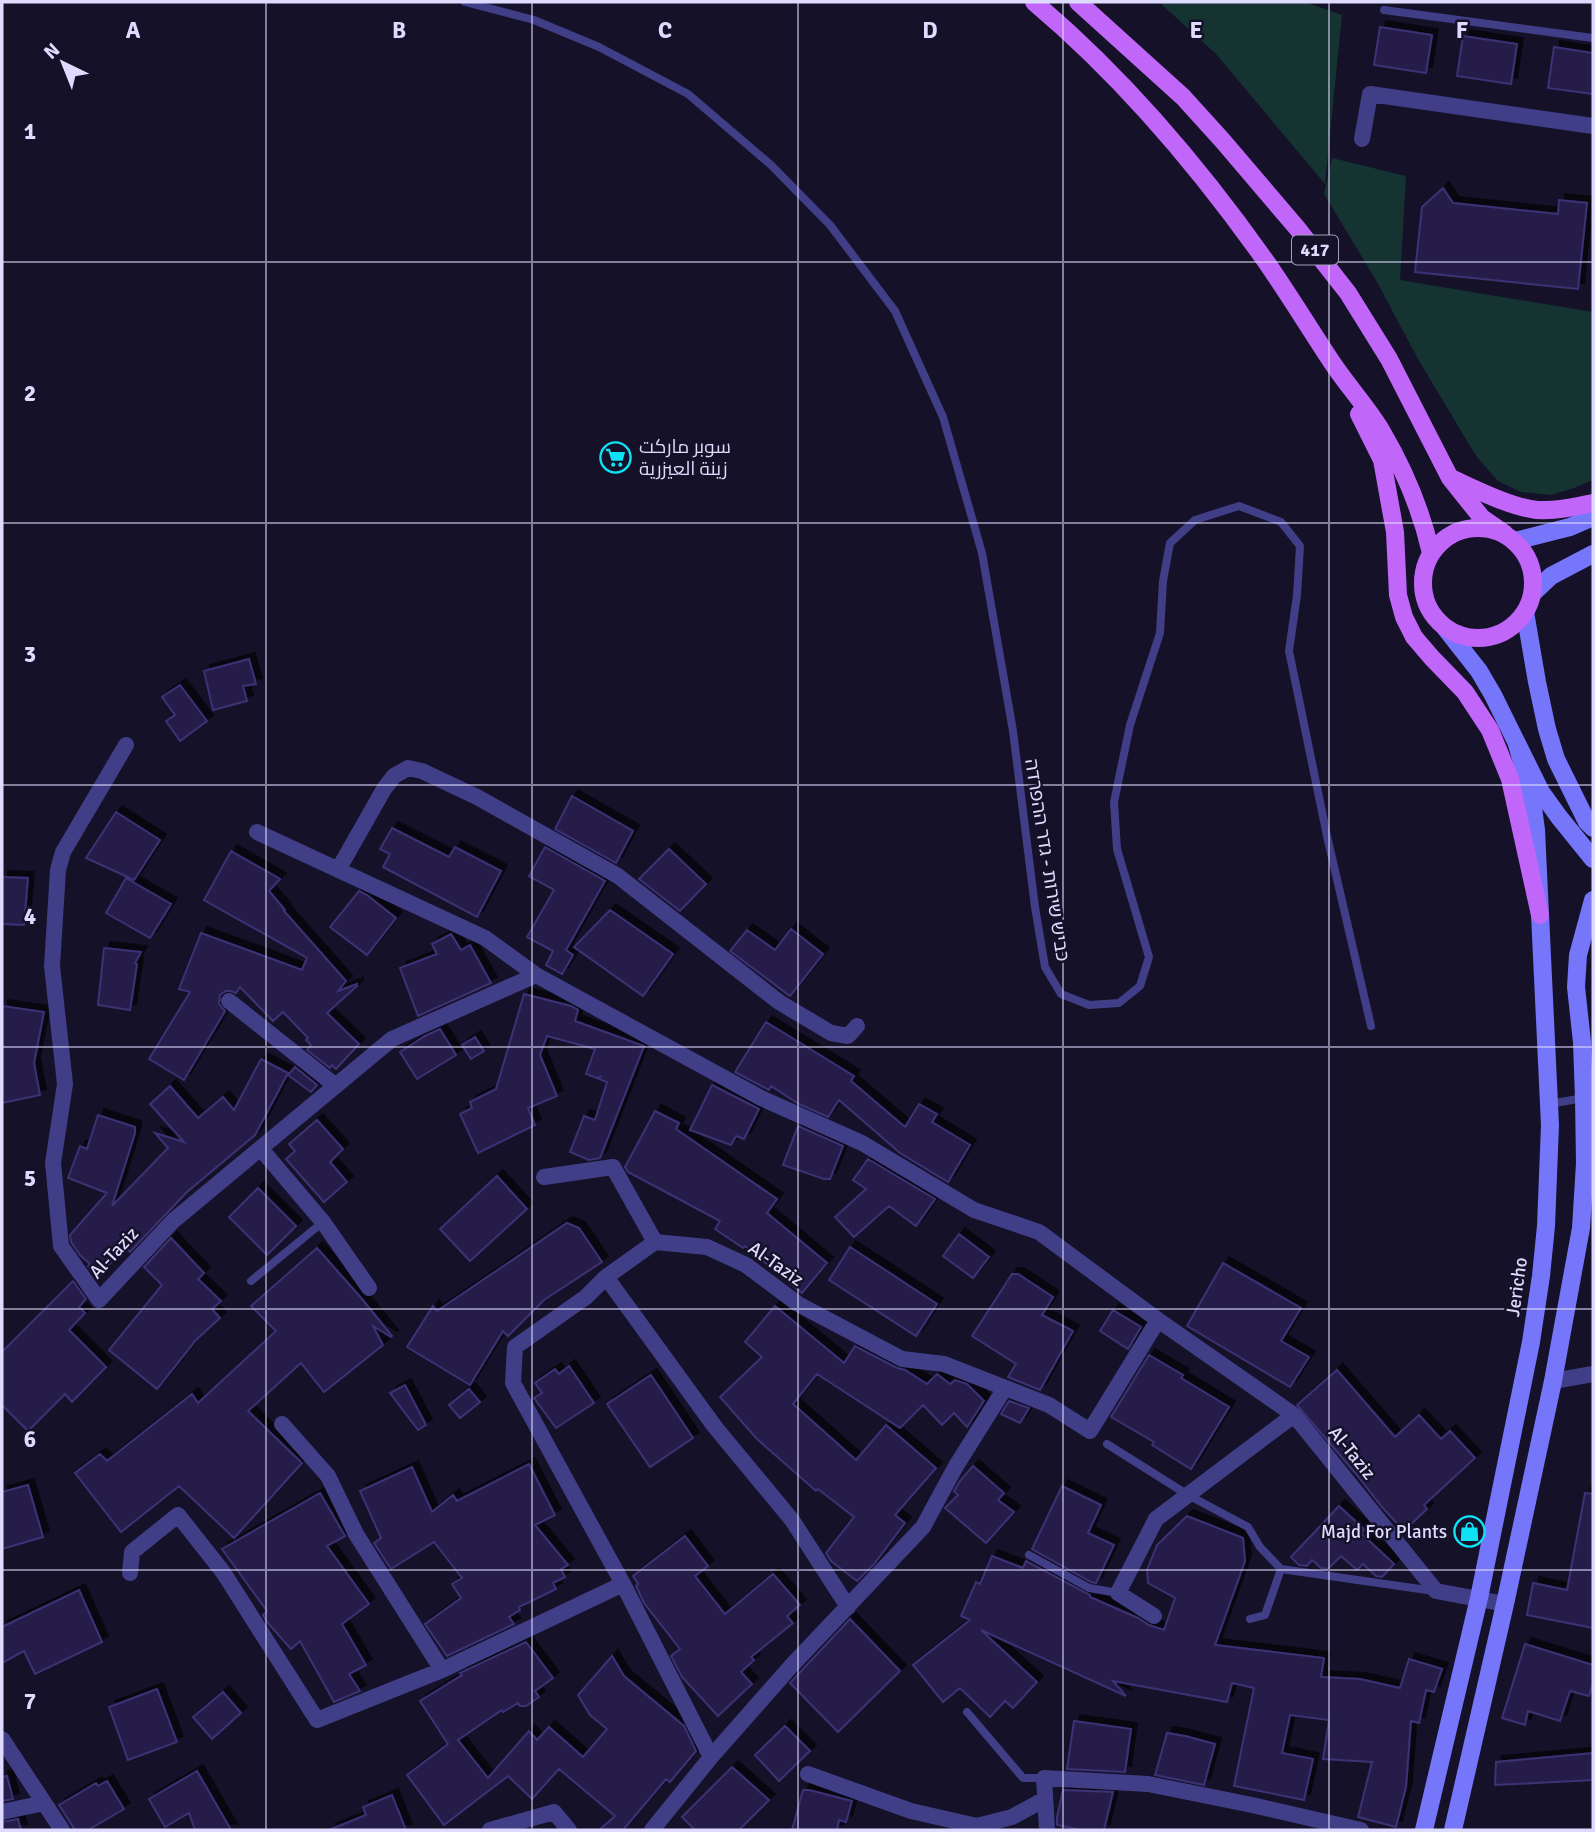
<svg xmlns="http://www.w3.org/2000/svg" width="1595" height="1832" font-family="Signika,Cairo,'Noto Sans Hebrew',sans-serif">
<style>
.green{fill:#153331}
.building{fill:#261e49;stroke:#3d3174;stroke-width:2;filter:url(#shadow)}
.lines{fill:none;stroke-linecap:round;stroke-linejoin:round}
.lane{stroke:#403e86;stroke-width:8}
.street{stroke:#403e86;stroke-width:16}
.secondary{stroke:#7676fa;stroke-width:18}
.primary{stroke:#c066f9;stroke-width:18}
.grid{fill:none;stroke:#dedbfe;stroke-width:2;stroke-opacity:0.55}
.labels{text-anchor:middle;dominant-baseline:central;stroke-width:5;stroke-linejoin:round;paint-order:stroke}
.shield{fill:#151129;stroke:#a29ebe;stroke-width:2}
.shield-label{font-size:18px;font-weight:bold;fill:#dedbfe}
.poi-label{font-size:19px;fill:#dedbfe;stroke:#151129;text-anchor:start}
.street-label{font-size:19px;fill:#dedbfe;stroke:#151129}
.grid-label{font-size:23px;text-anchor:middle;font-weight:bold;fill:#dedbfe;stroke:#151129;stroke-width:5;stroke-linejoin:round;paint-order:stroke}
</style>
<defs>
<filter id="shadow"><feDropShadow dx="6" dy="-6" stdDeviation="0" flood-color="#0009"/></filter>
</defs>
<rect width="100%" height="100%" fill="#151129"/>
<path class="green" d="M 1159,2 L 1305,2 L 1342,15 L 1325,184 L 1216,54 Z
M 1332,158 L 1406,176 L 1400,280 L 1593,312 L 1593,480 L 1574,488 L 1551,495 L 1521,492 L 1498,481 L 1476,456 L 1418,359 L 1377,282 L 1324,194 Z"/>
<path class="building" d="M 1380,27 L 1432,35 L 1426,73 L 1374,65 Z
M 1463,36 L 1517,44 L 1511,84 L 1457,76 Z
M 1554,47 L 1593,53 L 1593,94 L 1548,88 Z
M 1443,188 L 1453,203 L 1558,214 L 1559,200 L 1587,203 L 1578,289 L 1415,272 L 1422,207 Z
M 249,659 L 256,684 L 243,686 L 247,701 L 213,710 L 204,671 Z
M 180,685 L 207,721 L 180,741 L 166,721 L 175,715 L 162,697 Z
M 572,796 L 633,831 L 616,863 L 555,829 Z
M 116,812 L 160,840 L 134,880 L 86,858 Z
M 392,828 L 449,857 L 455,847 L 501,871 L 477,917 L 383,867 L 390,854 L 380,849 Z
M 545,847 L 605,881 L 566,950 L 573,955 L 562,974 L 546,965 L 553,951 L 527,937 L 554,890 L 529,876 Z
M 669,849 L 706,884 L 680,911 L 639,879 Z
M 231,851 L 280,879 L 269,891 L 285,910 L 284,911 L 346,981 L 338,991 L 357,984 L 357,986 L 327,1013 L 359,1044 L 336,1069 L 332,1065 L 330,1068 L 307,1050 L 311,1045 L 306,1040 L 308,1038 L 283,1012 L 273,1021 L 240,987 L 236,993 L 231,991 L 226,991 L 220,995 L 219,1004 L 225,1011 L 184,1080 L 149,1059 L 190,992 L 179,989 L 201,933 L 302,970 L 307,958 L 204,900 Z
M 2,877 L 28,878 L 24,925 L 2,924 Z
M 126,878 L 171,904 L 150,938 L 106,913 Z
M 359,891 L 367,895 L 396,918 L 367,955 L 330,927 Z
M 610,910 L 673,954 L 643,996 L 574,947 Z
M 791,929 L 823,954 L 790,996 L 730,951 L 747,930 L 775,950 Z
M 451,934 L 461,950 L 470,945 L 491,983 L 418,1016 L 400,968 L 437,954 L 432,944 Z
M 104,948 L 141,952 L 135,963 L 137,964 L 130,1010 L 98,1005 Z
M 524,994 L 571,1006 L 578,1010 L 575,1021 L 644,1046 L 600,1158 L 589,1160 L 570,1152 L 584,1116 L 595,1120 L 607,1082 L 599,1079 L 600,1077 L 597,1078 L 586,1074 L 595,1049 L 547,1036 L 540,1055 L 557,1096 L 528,1108 L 535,1125 L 478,1153 L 460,1114 L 472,1108 L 470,1102 L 496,1089 Z
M 2,1006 L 44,1012 L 34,1063 L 40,1095 L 2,1103 Z
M 766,1022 L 854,1076 L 851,1081 L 905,1127 L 919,1104 L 937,1114 L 932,1122 L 970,1145 L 948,1182 L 900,1153 L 839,1100 L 828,1117 L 799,1104 L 771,1086 L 769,1090 L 735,1072 Z
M 440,1029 L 456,1055 L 417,1079 L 400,1052 L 425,1036 Z
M 475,1037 L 484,1051 L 471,1059 L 462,1045 Z
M 261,1059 L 288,1073 L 255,1135 L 187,1192 L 130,1252 L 124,1247 L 97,1279 L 88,1266 L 90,1264 L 80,1255 L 71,1242 L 70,1235 L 107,1193 L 68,1178 L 80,1146 L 87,1149 L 98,1115 L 135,1127 L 135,1133 L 112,1206 L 168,1148 L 155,1133 L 184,1142 L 150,1104 L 170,1086 L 198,1118 L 223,1097 L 234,1110 Z
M 295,1067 L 317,1085 L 311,1092 L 288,1075 Z
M 712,1085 L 759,1109 L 744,1139 L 736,1136 L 731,1145 L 690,1130 Z
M 655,1111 L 679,1123 L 676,1129 L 777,1199 L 767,1213 L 827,1263 L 802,1293 L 745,1246 L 743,1248 L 715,1229 L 720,1221 L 628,1172 L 625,1167 Z
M 317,1120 L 343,1149 L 330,1162 L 347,1182 L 324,1202 L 286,1159 L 295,1151 L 289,1144 Z
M 798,1126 L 843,1146 L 830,1179 L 824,1179 L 783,1165 Z
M 868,1159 L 935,1199 L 916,1226 L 889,1206 L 854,1237 L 835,1217 L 866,1189 L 853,1180 Z
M 497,1176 L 527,1209 L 470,1261 L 440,1229 Z
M 258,1188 L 296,1226 L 267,1255 L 229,1217 Z
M 567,1223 L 579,1228 L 602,1262 L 544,1300 L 508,1336 L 503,1331 L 470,1385 L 407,1347 L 433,1306 L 437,1311 Z
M 959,1234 L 989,1257 L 973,1278 L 943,1256 Z
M 171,1238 L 204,1273 L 198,1279 L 221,1301 L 212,1309 L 220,1318 L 196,1340 L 157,1389 L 109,1350 L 162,1285 L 144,1267 Z
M 850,1247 L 937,1304 L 916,1336 L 829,1280 Z
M 317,1248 L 362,1299 L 392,1336 L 391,1337 L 373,1326 L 383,1345 L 324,1392 L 301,1363 L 248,1411 L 302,1463 L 234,1538 L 179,1486 L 121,1532 L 75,1473 L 100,1454 L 107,1461 L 192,1394 L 198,1403 L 276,1331 L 251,1306 Z
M 1223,1263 L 1301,1308 L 1281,1341 L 1309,1357 L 1290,1387 L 1187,1326 Z
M 1012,1274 L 1018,1274 L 1053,1297 L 1042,1315 L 1073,1331 L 1040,1390 L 1008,1377 L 1016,1364 L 972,1336 Z
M 73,1281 L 86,1299 L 79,1307 L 85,1313 L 69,1330 L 106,1367 L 72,1402 L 65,1394 L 28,1431 L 2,1405 L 2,1352 Z
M 775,1306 L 844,1363 L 855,1346 L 897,1368 L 905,1370 L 927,1384 L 937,1374 L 950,1384 L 955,1380 L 967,1384 L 984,1401 L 967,1427 L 954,1413 L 942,1425 L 923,1405 L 900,1428 L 817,1374 L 793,1404 L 856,1460 L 886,1425 L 936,1468 L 895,1515 L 905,1523 L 874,1564 L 857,1581 L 831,1561 L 826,1553 L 854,1517 L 818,1489 L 816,1491 L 757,1439 L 720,1397 L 762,1357 L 745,1342 Z
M 1113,1310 L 1141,1327 L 1128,1349 L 1100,1331 Z
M 1149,1355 L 1183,1375 L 1181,1378 L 1229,1407 L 1191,1469 L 1152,1445 L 1154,1442 L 1111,1417 Z
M 569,1366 L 594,1403 L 556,1428 L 534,1398 L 542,1393 L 535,1383 L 555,1369 L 559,1374 Z
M 1337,1370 L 1395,1437 L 1419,1415 L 1441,1439 L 1450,1431 L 1475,1458 L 1424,1505 L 1427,1509 L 1404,1531 L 1382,1507 L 1356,1474 L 1297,1405 Z
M 651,1375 L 693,1438 L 650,1467 L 607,1404 Z
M 405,1385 L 426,1425 L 418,1430 L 390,1393 Z
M 469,1389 L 480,1402 L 460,1418 L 449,1405 Z
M 1009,1401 L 1029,1408 L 1020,1423 L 1001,1414 Z
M 529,1464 L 555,1515 L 535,1525 L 568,1565 L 561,1569 L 565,1577 L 553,1583 L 556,1589 L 519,1607 L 520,1610 L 509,1617 L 514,1624 L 447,1656 L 425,1624 L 461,1598 L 452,1584 L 462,1578 L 434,1542 L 391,1569 L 374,1543 L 381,1538 L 360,1491 L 412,1467 L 432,1512 L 453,1495 L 457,1501 Z
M 973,1466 L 1004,1493 L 998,1500 L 1014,1512 L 986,1543 L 945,1508 L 958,1495 L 954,1491 L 960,1481 Z
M 28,1485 L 43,1537 L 2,1549 L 2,1492 Z
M 1062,1486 L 1101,1505 L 1088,1533 L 1114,1545 L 1096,1583 L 1091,1582 L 1032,1549 Z
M 320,1493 L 345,1536 L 327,1546 L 369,1604 L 342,1624 L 366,1665 L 349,1674 L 360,1691 L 334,1702 L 300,1641 L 291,1649 L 266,1621 L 263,1615 L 267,1611 L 222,1549 Z
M 1585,1493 L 1593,1494 L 1593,1628 L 1527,1615 L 1533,1583 L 1567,1590 Z
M 1339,1506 L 1365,1530 L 1361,1533 L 1394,1564 L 1382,1577 L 1376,1576 L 1363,1564 L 1357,1570 L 1341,1556 L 1328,1569 L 1321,1568 L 1312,1560 L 1307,1566 L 1299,1565 L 1291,1557 Z
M 1187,1516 L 1243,1538 L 1245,1561 L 1215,1645 L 1324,1658 L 1321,1677 L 1360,1679 L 1400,1688 L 1409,1659 L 1442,1669 L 1434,1692 L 1426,1690 L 1419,1723 L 1411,1721 L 1406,1787 L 1396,1827 L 1358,1817 L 1372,1762 L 1323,1759 L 1329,1720 L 1290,1715 L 1282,1753 L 1313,1759 L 1304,1800 L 1234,1786 L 1254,1688 L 1232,1683 L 1227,1702 L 1113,1681 L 1126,1696 L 981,1630 L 1037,1682 L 1013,1708 L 1005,1701 L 990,1717 L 960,1688 L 943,1702 L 913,1665 L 970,1620 L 961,1616 L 976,1582 L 980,1584 L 992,1556 L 1023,1568 L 1026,1561 L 1090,1595 L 1090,1597 L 1138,1618 L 1149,1625 L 1164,1630 L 1175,1598 L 1148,1583 L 1147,1570 L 1157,1545 Z
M 685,1536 L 708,1566 L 695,1576 L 725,1614 L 773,1574 L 800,1605 L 787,1616 L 793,1623 L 751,1657 L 754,1660 L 741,1672 L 752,1684 L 718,1716 L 682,1677 L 671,1656 L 680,1649 L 644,1603 L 636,1586 L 638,1584 L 633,1576 Z
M 79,1590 L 102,1642 L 35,1674 L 24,1651 L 2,1663 L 2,1627 Z
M 850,1619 L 900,1671 L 838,1732 L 790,1683 Z
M 526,1642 L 553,1678 L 535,1691 L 539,1697 L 526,1706 L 520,1706 L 518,1703 L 503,1712 L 502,1710 L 458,1740 L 488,1778 L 529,1731 L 537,1740 L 549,1727 L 583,1757 L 607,1729 L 590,1715 L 578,1695 L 612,1656 L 624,1676 L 684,1726 L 696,1751 L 670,1782 L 666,1779 L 623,1830 L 599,1830 L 615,1816 L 559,1769 L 532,1799 L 508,1776 L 444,1825 L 407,1775 L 448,1744 L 420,1701 L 462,1675 L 460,1673 Z
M 1525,1644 L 1593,1665 L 1593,1683 L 1589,1696 L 1570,1691 L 1560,1721 L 1528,1711 L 1525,1725 L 1502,1718 Z
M 157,1689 L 177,1742 L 128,1760 L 109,1707 Z
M 223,1692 L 241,1713 L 212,1739 L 193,1717 Z
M 1074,1721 L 1131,1729 L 1125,1772 L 1067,1769 Z
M 785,1726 L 810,1751 L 779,1781 L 755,1755 Z
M 1167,1733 L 1185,1736 L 1215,1744 L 1204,1785 L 1155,1775 Z
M 1593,1753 L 1593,1780 L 1495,1785 L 1496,1762 Z
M 732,1767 L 769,1800 L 739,1830 L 695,1830 L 682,1817 Z
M 197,1771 L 231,1830 L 195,1830 L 189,1813 L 165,1827 L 149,1799 Z
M 7,1776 L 13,1799 L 2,1801 L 2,1777 Z
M 107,1781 L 124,1809 L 88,1830 L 75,1830 L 59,1805 L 96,1783 L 98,1786 Z
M 803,1790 L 809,1790 L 852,1801 L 846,1822 L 839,1820 L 837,1830 L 792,1830 Z
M 1063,1790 L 1113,1792 L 1104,1830 L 1082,1830 L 1057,1825 L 1057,1817 Z
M 392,1795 L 406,1830 L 329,1830 L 366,1815 L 363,1807 Z
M 18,1819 L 21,1830 L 2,1830 L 2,1822 Z"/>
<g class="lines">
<path class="lane" d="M 465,2 L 534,20 L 599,47 L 688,94 L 771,165 L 830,225 L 895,311 L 943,417 L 982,553 L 1013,731 L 1035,907 L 1045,967 L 1061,994 L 1089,1005 L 1119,1003 L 1140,986 L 1149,957 L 1117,849 L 1114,802 L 1130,725 L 1160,633 L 1163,581 L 1170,543 L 1195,520 L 1239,506 L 1281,522 L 1300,546 L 1297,595 L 1289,651 L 1327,836 L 1371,1026
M 1384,10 L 1593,38
M 1549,1104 L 1584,1098 L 1593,1094
M 251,1281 L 323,1222
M 1107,1444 L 1188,1495 L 1248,1527 L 1260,1547 L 1281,1569 L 1265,1615 L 1250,1619
M 1029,1555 L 1089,1588 L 1118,1593
M 1281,1569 L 1434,1591
M 967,1712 L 1023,1778 L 1044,1778"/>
<path class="street" d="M 1362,139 L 1370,94 L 1593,126
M 126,745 L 63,852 L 58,870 L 52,966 L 65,1084 L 53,1163 L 61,1246 L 99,1300 L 173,1221 L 392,1039 L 536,975 L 761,1098 L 862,1143 L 974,1210 L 1039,1232 L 1158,1320 L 1294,1415 L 1436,1591 L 1505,1604
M 257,832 L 485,938 L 536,975
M 338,870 L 384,789 L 394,776 L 408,768 L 422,771 L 477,797 L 618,876 L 779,1002 L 831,1033 L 848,1036 L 857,1026
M 229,1001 L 336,1086
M 261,1149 L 323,1222 L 369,1288
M 544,1177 L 613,1167 L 655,1242
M 606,1277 L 715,1427 L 792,1520 L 848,1607
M 1553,1381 L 1593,1374
M 282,1424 L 328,1476 L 356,1534 L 442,1670
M 130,1573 L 132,1552 L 178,1515 L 223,1572 L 317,1720 L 442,1670 L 623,1584
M 1154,1616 L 1118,1593 L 1156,1519 L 1294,1415
M 2,1739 L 62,1830
M 711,1757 L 623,1584 L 513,1383 L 515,1347 L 586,1297 L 606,1277 L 655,1242 L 707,1247 L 746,1265 L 798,1304 L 902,1359 L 944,1364 L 1049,1405 L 1090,1431 L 1158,1320
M 808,1774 L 911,1811 L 977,1826 L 1012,1817 L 1045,1799
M 2,1812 L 44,1803
M 490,1830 L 554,1812 L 569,1830
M 652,1830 L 711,1757 L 793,1664 L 923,1527 L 956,1466 L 1005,1388
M 1047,1830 L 1044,1778 L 1148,1784 L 1252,1805 L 1361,1830"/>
<path class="secondary" d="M 1515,541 L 1570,527 L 1593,517
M 1533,593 L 1551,576 L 1593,554
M 1525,612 L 1537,682 L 1547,729 L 1556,759 L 1587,822 L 1593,828
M 1446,629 L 1479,671 L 1493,695 L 1541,792 L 1559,817 L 1593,859
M 1424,1830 L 1479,1598 L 1531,1342 L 1541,1276 L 1546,1226 L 1550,1125 L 1536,830 L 1531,793 L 1516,741
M 1453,1830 L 1505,1604 L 1553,1381 L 1581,1228 L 1585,1163 L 1584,1098 L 1582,1042 L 1576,987 L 1578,955 L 1593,900"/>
<path class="primary" d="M 1034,2 C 1123,77 1200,168 1267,263 C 1289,295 1310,329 1331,361 C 1347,385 1366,406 1381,430 C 1404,469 1421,509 1431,553
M 1078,2 L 1183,97 L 1222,140 L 1297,228 L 1348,293 L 1389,359 L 1450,478 L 1482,518 L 1505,534
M 1359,414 L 1382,460 L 1395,532 L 1398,595 L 1404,617 L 1414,637 L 1432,658 L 1465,692 L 1490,730 L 1510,779 L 1540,915
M 1453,479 C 1477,490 1511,507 1537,510 C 1556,511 1575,507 1593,503
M1423 583a55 55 0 1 1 110 0a55 55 0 1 1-110 0Z"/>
</g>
<path class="grid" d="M 266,2 L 266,1830M 532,2 L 532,1830M 798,2 L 798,1830M 1063,2 L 1063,1830M 1329,2 L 1329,1830M 2,262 L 1593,262M 2,523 L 1593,523M 2,785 L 1593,785M 2,1047 L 1593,1047M 2,1309 L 1593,1309M 2,1570 L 1593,1570"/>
<defs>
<symbol id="supermarket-ring" viewBox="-11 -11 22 22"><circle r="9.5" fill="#151129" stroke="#0ee3f6" stroke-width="1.5"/><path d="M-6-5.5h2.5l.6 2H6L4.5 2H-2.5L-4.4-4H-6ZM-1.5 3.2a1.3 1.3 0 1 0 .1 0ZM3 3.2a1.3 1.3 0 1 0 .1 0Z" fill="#0ee3f6"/></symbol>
<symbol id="shop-ring" viewBox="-11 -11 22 22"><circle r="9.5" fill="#151129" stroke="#0ee3f6" stroke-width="1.5"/><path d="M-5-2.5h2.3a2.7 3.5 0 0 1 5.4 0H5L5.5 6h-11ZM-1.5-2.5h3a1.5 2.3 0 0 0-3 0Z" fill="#0ee3f6"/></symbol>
</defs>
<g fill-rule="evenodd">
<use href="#supermarket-ring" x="598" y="440" width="35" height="35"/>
<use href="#shop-ring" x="1452" y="1514" width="35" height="35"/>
</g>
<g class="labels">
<rect class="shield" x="1292" y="235.5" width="46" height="29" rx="5"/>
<g class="shield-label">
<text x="1315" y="250">417</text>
</g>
<g class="poi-label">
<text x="639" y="447">سوبر ماركت<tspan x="639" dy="22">زينة العيزرية</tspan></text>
<text x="1447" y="1532" text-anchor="end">Majd For Plants</text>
</g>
<g class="street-label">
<text transform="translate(1047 860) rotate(81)">כביש שירות - גדר ההפרדה</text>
<text transform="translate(114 1253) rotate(-47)">Al-Taziz</text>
<text transform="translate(776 1264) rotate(35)">Al-Taziz</text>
<text transform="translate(1517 1287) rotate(-82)">Jericho</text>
<text transform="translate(1352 1453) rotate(51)">Al-Taziz</text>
</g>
</g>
<g class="grid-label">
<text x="133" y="38">A</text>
<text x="399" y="38">B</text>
<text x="665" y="38">C</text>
<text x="930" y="38">D</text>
<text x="1196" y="38">E</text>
<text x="1462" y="38">F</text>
<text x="30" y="139">1</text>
<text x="30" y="401">2</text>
<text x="30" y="662">3</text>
<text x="30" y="924">4</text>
<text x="30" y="1186">5</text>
<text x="30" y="1447">6</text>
<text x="30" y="1709">7</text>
</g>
<rect width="1595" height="1832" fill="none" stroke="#dedbfe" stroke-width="7"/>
<g transform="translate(63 63) rotate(317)" stroke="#151129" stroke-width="5" paint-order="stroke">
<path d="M0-5L12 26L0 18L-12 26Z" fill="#dedbfe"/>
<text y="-10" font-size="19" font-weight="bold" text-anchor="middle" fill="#dedbfe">N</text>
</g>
</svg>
